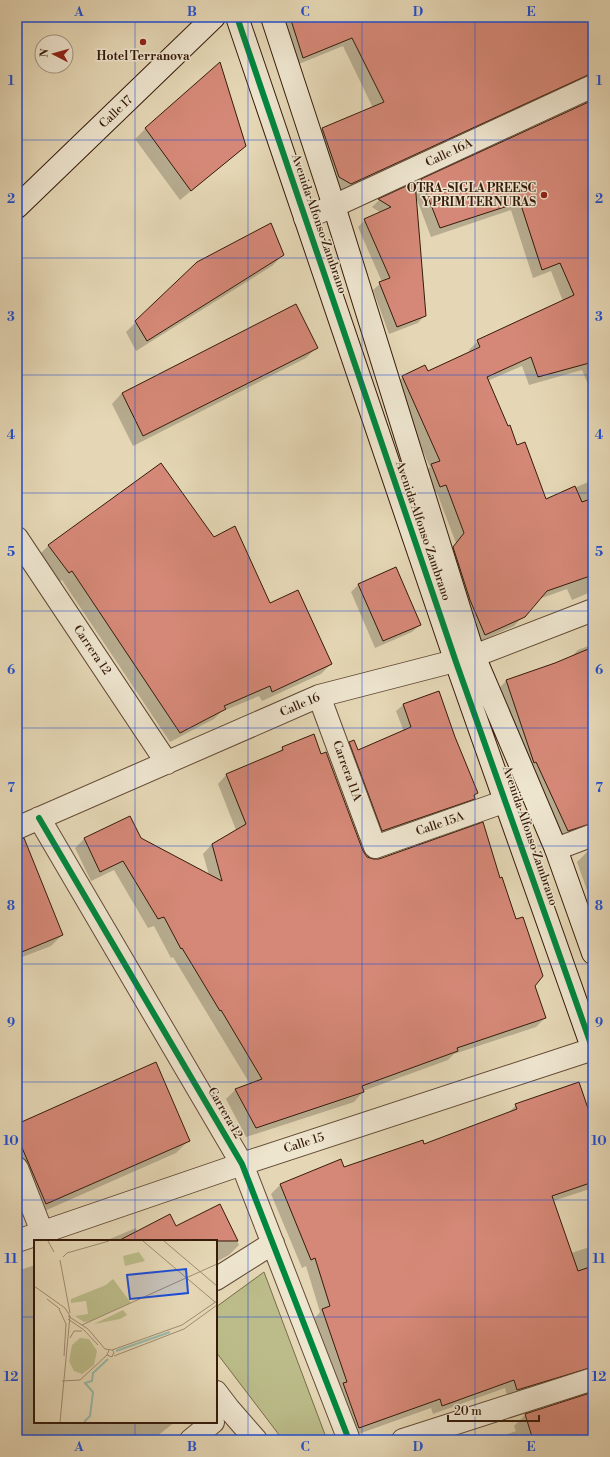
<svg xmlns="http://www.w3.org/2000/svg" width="610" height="1457" font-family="'Libre Bodoni',serif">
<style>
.green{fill:#bbbc89;stroke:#786c4a}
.shadow{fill:#0003}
.building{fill:#d58877;stroke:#361b0a}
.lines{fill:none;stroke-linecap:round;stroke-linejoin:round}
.street-casing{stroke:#624a35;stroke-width:24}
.secondary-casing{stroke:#361b0a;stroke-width:24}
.street{stroke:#eee5cf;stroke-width:22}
.secondary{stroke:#eee5cf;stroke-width:22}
.cycleway-casing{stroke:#eee5cf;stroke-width:8}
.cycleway{stroke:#00873e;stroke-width:6}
.grid{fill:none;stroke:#1d4ed8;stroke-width:1;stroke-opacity:0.55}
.poi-dot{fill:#8f2418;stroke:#eee5cf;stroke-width:1.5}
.labels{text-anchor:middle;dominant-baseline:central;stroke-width:3;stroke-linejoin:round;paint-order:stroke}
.poi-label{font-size:12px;font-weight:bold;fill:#361b0a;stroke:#eee5cf}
.street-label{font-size:12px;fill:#361b0a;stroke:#eee5cf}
.inset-river{fill:none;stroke:#96baaa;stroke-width:2}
.inset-road{fill:none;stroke:#9f8c71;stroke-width:1}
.view{fill:#1d4ed8;fill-opacity:0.15;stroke:#1d4ed8;stroke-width:2}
.inset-edge{fill:none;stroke:#361b0a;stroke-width:2}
.neatline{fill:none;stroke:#1d4ed8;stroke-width:1.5}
.grid-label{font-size:13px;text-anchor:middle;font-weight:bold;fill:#1d4ed8}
</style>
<rect width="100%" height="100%" fill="#e5d7b5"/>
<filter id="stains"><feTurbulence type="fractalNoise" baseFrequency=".005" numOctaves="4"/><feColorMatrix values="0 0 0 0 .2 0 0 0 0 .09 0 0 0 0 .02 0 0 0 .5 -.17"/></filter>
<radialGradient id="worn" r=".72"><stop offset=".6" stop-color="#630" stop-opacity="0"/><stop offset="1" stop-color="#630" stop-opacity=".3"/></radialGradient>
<path class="green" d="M 264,1272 L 327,1440 L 283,1440 L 216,1352 L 216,1307 Z"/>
<path class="shadow" d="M 278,17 L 593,17 L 593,76 L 342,193 L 330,186 L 313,138 L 322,129 L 373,108 L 343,46 L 294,66 Z
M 146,128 L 245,146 L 234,156 L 180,200 L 135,139 Z
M 593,138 L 593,396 L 582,370 L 529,385 L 522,366 L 487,381 L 516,447 L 546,500 L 593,480 L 593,591 L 572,600 L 567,589 L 539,599 L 514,626 L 476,643 L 445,557 L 456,543 L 437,493 L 431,495 L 423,474 L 430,467 L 394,386 L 403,377 L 428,372 L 470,353 L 469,350 L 478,341 L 563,301 L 551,271 L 533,278 L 511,210 L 431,237 L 416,197 L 425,315 L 418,323 L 389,334 L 373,290 L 382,282 L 358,227 L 365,220 L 381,213 L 372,207 L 379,200 L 414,184 L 414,188 L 422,180 Z
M 283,255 L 272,266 L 136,351 L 126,332 L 136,322 Z
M 316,348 L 306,358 L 133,446 L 112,404 L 122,393 Z
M 213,538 L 269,604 L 331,664 L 321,674 L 262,701 L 259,696 L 221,712 L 214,719 L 170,742 L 62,580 L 58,582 L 39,555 L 49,545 Z
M 358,585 L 420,625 L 412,632 L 375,648 L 351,592 Z
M 593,644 L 593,837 L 558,840 L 496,691 L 506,681 L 571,657 L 578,650 Z
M 403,705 L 454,737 L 477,793 L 473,796 L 474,798 L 467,805 L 376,837 L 343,750 L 350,743 L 358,751 L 404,732 L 396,711 Z
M 283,748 L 367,858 L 534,985 L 545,1018 L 536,1027 L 454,1054 L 448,1060 L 363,1091 L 363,1092 L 354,1102 L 246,1137 L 226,1099 L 235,1090 L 250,1084 L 173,957 L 171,958 L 154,926 L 148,928 L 114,870 L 91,881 L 75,848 L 84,839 L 129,817 L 140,839 L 209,875 L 203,854 L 212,844 L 236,830 L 218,784 L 227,774 L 276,754 Z
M 593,849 L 593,895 L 589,896 L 577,862 L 587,852 Z
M 17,862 L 62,935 L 51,946 L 17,959 Z
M 516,1105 L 593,1126 L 593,1188 L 553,1201 L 571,1253 L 593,1246 L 593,1362 L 585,1370 L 508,1399 L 505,1388 L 433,1414 L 431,1408 L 350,1437 L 338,1390 L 314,1319 L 320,1312 L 306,1266 L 302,1268 L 271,1194 L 280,1185 L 340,1160 L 344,1168 L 424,1145 L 507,1114 Z
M 17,1125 L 189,1140 L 176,1153 L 33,1216 L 17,1178 Z
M 220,1206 L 239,1245 L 229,1255 L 216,1262 L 216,1241 L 105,1241 L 136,1228 L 137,1232 L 176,1227 Z
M 35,1265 L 35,1422 L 175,1422 L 152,1440 L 17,1440 L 17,1271 Z
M 581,1397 L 593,1429 L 593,1440 L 491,1440 L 516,1431 L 514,1426 L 525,1415 Z"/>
<path class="building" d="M 290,17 L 593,17 L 593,74 L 588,75 L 351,184 L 339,177 L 322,128 L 384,102 L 352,38 L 303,58 Z
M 220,62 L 246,146 L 191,191 L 145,128 Z
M 593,100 L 593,362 L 538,377 L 531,357 L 487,377 L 508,426 L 510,425 L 517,445 L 525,442 L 546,499 L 575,486 L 582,502 L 593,498 L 593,575 L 547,591 L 525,617 L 485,635 L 470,600 L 453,547 L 464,533 L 446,485 L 440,487 L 431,464 L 440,461 L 402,376 L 425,365 L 428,371 L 480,347 L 477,340 L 574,295 L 560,263 L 542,270 L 520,202 L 440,228 L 421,179 Z
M 415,182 L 426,316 L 397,327 L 379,282 L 390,278 L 364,219 L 391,207 L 378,199 Z
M 271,223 L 284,255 L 147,341 L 135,321 L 197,262 Z
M 296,304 L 318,348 L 143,436 L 122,393 Z
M 161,463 L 214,537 L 235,526 L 270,603 L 298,590 L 332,664 L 272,692 L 270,686 L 224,706 L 226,709 L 180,733 L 72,571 L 69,573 L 48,545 Z
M 396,567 L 421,625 L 383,641 L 358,584 Z
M 593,647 L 593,823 L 568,831 L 536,762 L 534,763 L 506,680 L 555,663 Z
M 439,691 L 455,737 L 478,793 L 474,795 L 475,799 L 382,831 L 349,742 L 354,740 L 358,750 L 411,727 L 403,704 Z
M 314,734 L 321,754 L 326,752 L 363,851 L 367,857 L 373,859 L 379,859 L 483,822 L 500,878 L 502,877 L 516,919 L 523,917 L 543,976 L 535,986 L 546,1018 L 457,1048 L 458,1051 L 362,1086 L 364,1092 L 256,1128 L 235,1089 L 262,1079 L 221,1010 L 220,1011 L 182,948 L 181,949 L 164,917 L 158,919 L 123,861 L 100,872 L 84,838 L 130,816 L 141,838 L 222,881 L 212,844 L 246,824 L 226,774 L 283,750 L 282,747 Z
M 24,838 L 63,935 L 17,954 L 17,840 Z
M 156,1062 L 190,1141 L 46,1204 L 17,1136 L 17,1124 Z
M 579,1082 L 593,1123 L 593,1182 L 552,1196 L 578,1271 L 593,1266 L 593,1367 L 517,1390 L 514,1380 L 442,1406 L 440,1399 L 359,1428 L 343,1383 L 347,1382 L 322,1309 L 330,1306 L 315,1258 L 311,1260 L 280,1184 L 341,1159 L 344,1167 L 423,1140 L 424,1144 L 517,1109 L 515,1104 Z
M 220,1204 L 238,1241 L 118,1241 L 170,1214 L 176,1226 Z
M 593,1392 L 593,1440 L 533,1440 L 525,1414 Z"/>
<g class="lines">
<defs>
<path id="street" d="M 305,218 L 334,206 L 593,86
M 17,538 L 167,763
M 319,696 L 375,847 L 506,801
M 39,818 L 242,1164 L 349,1440
M 17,828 L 319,696 L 474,656 L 593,610
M 556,849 L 593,835
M 17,1168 L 42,1232
M 17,1241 L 242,1164 L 593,1049
M 216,1279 L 273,1243
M 216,1392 L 229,1409 L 256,1440
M 191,1440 L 213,1422
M 403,1440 L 593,1379"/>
<path id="secondary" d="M 237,17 L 456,662 L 593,1050
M 272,17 L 334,206 L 474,656 L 556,849 L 593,953
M 17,207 L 214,17"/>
</defs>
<use href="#street" class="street-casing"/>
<use href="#secondary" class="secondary-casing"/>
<use href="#street" class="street"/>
<use href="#secondary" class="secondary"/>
<defs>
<path id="cycleway" d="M 237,17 L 456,662 L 593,1050
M 39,818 L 242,1164 L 349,1440"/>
</defs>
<use href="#cycleway" class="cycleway-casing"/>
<use href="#cycleway" class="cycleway"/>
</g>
<path class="grid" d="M 135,17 L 135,1241M 248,17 L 248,1440M 362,17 L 362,1440M 475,17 L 475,1440M 17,140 L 593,140M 17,258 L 593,258M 17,375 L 593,375M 17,493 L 593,493M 17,611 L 593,611M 17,728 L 593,728M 17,846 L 593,846M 17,964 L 593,964M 17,1082 L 593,1082M 17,1200 L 593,1200M 17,1317 L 35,1317M 216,1317 L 593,1317M 135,1422 L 135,1440"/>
<g class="poi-dot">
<circle cx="143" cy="42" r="4"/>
<circle cx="544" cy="195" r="4"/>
</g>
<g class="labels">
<g class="poi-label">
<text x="143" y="56">Hotel Terranova</text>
<text x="536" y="188" text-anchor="end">OTRA-SIGLA PREESC<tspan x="536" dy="14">Y PRIM TERNURAS</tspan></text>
</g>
<g class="street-label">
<text transform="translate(116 112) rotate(-44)">Calle 17</text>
<text transform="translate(449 153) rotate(-25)">Calle 16A</text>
<text transform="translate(319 224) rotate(71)">Avenida Alfonso Zambrano</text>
<text transform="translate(423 531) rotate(71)">Avenida Alfonso Zambrano</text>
<text transform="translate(92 650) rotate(56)">Carrera 12</text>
<text transform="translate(300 705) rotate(-23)">Calle 16</text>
<text transform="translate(347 771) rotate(70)">Carrera 11A</text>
<text transform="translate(440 824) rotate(-19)">Calle 15A</text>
<text transform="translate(530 836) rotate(71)">Avenida Alfonso Zambrano</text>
<text transform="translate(225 1113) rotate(60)">Carrera 12</text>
<text transform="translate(304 1143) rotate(-18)">Calle 15</text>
</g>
</g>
<g transform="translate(34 1240)">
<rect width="183" height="183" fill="#e5d7b5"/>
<path d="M 105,12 L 111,21 L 91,26 L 89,16 ZM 79,39 L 97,63 L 57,81 L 50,82 L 41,76 L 54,74 L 52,61 L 37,63 L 37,59 L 72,45 ZM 89,70 L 93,75 L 86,79 L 60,84 ZM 46,98 L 55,99 L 63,111 L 60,125 L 48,134 L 40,131 L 35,121 L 38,105 Z" fill="#bbbc89"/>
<path class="inset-river" d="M 82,111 L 136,92M 50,182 L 56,176 L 59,152 L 51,143 L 58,141 L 59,133 L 74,119"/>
<path class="inset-road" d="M 14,1 L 20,12M 109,1 L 181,62M 130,1 L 183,46M 29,17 L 33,13 L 75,1M 26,20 L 36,73M 0,46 L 31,68 L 36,76 L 26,182M 13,59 L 26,69M 25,69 L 32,84 L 30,116M 34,76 L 54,89 L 71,109 L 78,110 L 80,112 L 78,117 L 73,115 L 75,110M 34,79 L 50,90 L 64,105M 48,85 L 183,24M 36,98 L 40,91 L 48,91M 78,110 L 148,85 L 183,61M 80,116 L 150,89 L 183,65M 28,141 L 46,140 L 73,115"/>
<path class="view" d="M 152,29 L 154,53 L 96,59 L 93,35 Z"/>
<rect width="183" height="183" class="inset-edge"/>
</g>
<rect width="610" height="1457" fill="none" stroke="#e5d7b5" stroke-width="44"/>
<g transform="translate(54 54) rotate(276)"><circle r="19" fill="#eee5cf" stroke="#a49480"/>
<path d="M0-3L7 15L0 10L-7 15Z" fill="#8f2418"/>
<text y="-6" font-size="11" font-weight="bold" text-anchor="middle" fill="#361b0a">N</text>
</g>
<path d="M448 1415v6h91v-6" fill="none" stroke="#361b0a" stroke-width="2"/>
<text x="454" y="1415" font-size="12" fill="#361b0a" stroke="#eee5cf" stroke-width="3" paint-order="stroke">20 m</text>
<rect x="22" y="22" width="566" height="1413" class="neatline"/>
<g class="grid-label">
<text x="79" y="16">A</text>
<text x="192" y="16">B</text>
<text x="305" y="16">C</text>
<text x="418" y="16">D</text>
<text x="531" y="16">E</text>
<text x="11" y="85">1</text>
<text x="599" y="85">1</text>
<text x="11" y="203">2</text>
<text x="599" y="203">2</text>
<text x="11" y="321">3</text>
<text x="599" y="321">3</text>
<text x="11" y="439">4</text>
<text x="599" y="439">4</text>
<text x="11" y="556">5</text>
<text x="599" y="556">5</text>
<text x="11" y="674">6</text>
<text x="599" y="674">6</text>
<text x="11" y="792">7</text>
<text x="599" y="792">7</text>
<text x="11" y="910">8</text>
<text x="599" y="910">8</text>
<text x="11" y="1027">9</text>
<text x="599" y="1027">9</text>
<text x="11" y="1145">10</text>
<text x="599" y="1145">10</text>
<text x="11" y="1263">11</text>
<text x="599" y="1263">11</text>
<text x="11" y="1381">12</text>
<text x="599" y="1381">12</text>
<text x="79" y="1451">A</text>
<text x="192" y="1451">B</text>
<text x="305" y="1451">C</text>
<text x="418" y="1451">D</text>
<text x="531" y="1451">E</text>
</g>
<rect width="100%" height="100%" filter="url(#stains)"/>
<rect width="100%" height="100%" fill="url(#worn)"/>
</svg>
